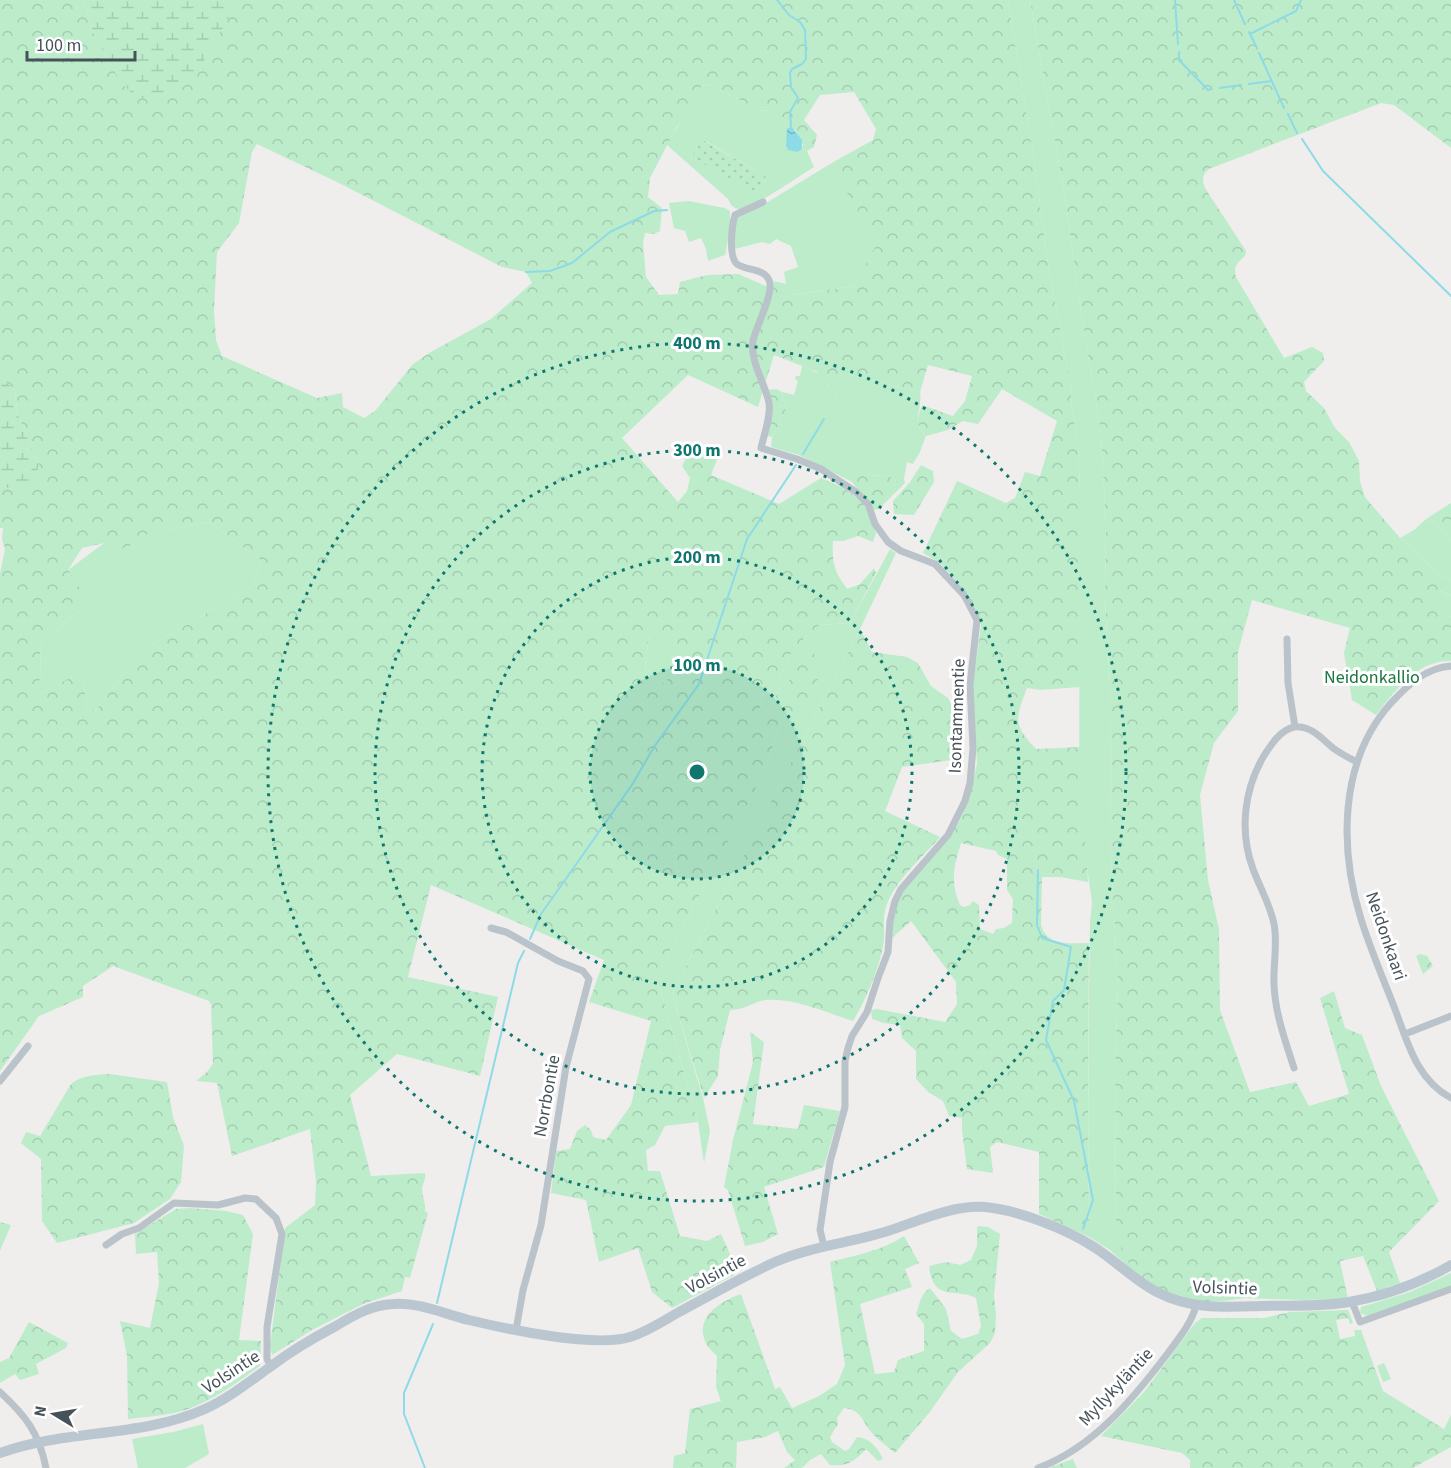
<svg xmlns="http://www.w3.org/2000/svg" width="1451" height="1468" font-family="'Source Sans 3',sans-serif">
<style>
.grass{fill:#bdeccb;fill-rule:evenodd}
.forest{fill:url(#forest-crowns);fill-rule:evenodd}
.wetland{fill:url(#wetland-marsh)}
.garden{fill:url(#garden-dots)}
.water{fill:url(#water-ripples)}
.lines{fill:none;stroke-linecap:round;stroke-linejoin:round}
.stream{stroke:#8cdbe6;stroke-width:2}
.street{stroke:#b9c3c9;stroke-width:7}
.secondary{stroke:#bbc7d0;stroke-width:10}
.ring{fill:none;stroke:#0f766e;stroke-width:3;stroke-dasharray:3 6}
.labels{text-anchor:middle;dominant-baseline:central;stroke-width:6;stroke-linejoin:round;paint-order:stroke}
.park-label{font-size:18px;fill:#1c7641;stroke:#fff}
.street-label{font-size:18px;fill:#465259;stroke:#fff}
.centre{fill:#0f766e;stroke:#fff;stroke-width:3}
.ring-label{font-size:18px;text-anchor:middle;font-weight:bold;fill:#0f766e;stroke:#fff;stroke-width:6;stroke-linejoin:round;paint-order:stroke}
</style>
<defs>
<pattern id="forest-crowns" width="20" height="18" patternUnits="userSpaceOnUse" patternTransform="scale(1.5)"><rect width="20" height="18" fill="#bdeccb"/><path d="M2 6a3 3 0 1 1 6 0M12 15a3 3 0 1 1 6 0" fill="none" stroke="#a4ccb1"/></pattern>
<pattern id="wetland-marsh" width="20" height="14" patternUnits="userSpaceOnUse" patternTransform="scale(1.5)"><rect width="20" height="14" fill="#bdeccb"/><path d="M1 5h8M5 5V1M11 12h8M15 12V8" fill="none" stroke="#a4ccb1"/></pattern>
<pattern id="garden-dots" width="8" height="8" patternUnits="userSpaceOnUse" patternTransform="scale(1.5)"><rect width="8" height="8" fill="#bdeccb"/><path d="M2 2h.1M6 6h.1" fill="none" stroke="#a4ccb1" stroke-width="1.8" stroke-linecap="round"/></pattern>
<pattern id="water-ripples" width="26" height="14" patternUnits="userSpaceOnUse" patternTransform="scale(1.5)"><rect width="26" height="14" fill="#8cdbe6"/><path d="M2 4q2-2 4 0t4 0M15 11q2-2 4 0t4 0" fill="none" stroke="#74b4bd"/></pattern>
</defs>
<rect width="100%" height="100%" fill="#f0eded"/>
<path class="grass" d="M 1008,0 L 1030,0 L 1066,203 L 1078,294 L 1101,434 L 1106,523 L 1105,597 L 1111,705 L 1110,839 L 1118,987 L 1115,1065 L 1116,1236 L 1137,1275 L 1110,1250 L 1089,1237 C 1088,1132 1088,1028 1090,923 L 1092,902 L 1079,812 L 1080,490 L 1078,443 L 1072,409 L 1070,382 L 1047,258 L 1035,166 Z
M 708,84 L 759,110 L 772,111 L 791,126 L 789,127 L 798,152 L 802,149 L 807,151 L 814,167 C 799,176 752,210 738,209 C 732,208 730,203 728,199 L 667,145 C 677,125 692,108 701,87 ZM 704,140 L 766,177 L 759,193 L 691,157 Z
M 830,164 L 878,244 L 854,286 L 791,295 L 786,284 L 784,272 L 798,267 L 791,246 L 776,239 L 770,244 L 762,242 L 735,249 L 734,230 L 736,220 L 742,213 L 761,206 Z
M 688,201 L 725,208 L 730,211 L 730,230 L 725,255 L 708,261 L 706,249 L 701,238 L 689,242 L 685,231 L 674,228 L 669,203 Z
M 802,366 C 818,372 828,379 833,396 L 850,375 L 920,392 C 923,411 910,422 926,436 L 920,452 L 913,464 L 907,462 L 904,479 L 896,481 L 887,475 L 869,476 L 858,475 L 852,482 L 799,455 L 771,447 L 772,437 L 788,405 L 782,398 L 783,392 L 794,395 L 798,381 L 795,379 L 796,376 L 800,376 Z
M 1426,519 L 1438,525 L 1451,541 L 1451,581 L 1440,575 L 1400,538 L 1414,530 Z
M 209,522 L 262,561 L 254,585 L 142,651 L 95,711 L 87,708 L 83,681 L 72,677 L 33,697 L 28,695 L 41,678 L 40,643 L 80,611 L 68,570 L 104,543 Z
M 890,549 L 896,553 L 860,629 L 672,994 L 703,1098 L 710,1131 L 704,1163 L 698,1122 L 660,988 L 654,981 L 751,798 L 766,767 L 782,718 L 793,713 L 796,674 L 779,689 L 772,707 L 764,714 L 760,709 L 762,696 L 780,677 L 790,655 L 805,637 L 819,625 L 850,623 Z
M 1440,591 L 1451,596 L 1451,617 L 1445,613 L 1438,596 Z
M 649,636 L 686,654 L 682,667 L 653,692 L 645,668 Z
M 1451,1273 L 1451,1287 L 1367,1316 L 1360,1313 L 1361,1307 L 1410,1292 Z
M 203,1424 L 209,1454 L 185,1468 L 138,1468 L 132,1439 L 173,1432 Z"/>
<path class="forest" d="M 0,0 L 84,0 L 93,33 L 218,34 L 239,0 L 1008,0 L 1035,166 L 1047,258 L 1070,382 L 1072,409 L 1078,443 L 1080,490 L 1080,687 L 1040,690 L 1027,688 C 1016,718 1012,724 1036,749 L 1080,747 L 1079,812 L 1086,849 L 1088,882 L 1060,877 L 1042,877 L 1041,925 C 1047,947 1072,943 1089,943 C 1088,1041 1088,1139 1089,1237 L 1039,1214 L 1039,1152 L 997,1142 L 990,1147 L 993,1173 L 967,1169 L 962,1130 L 962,1118 L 949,1116 L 943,1101 L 928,1092 L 916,1079 L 916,1051 L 902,1038 L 900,1025 L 884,1023 L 872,1019 L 871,1010 L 877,1009 L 945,1022 L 957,1004 L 956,982 L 911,921 L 893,937 L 892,926 L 896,904 L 902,893 L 947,841 L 960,820 L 968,801 L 977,764 L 973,685 L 981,625 L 976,610 L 960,585 L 940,563 L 923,553 L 957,481 L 1006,503 L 1015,498 L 1025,472 L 1040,476 L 1057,421 L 1002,389 L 978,424 L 963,421 L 948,430 L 926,436 C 915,426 917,419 922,405 L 953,416 L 965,401 L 972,376 L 928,365 L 920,392 L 850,375 L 833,396 L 829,392 L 829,385 L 818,380 L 817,372 L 774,355 L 758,407 L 688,375 L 622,438 L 678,502 L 687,491 L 690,478 L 682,466 L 686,458 L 684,450 L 696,446 L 718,457 L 711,475 L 779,504 L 821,478 L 842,487 L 863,502 L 876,533 L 873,542 L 858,536 L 843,541 L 833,541 C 832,563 834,571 847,589 L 860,584 L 874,568 L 876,573 L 850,623 L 819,625 L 805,637 L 790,655 L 780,677 L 762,696 L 760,709 L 764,713 L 772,707 L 779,689 L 796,674 L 795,665 L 802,656 L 814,654 L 826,661 L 824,672 L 818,677 L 815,692 L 793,713 L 782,718 L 766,767 L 751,798 L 654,981 L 660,988 L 698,1122 L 665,1126 L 655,1145 L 646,1150 L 648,1171 L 660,1171 L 680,1236 L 707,1241 L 721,1234 L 730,1254 L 734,1275 L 672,1308 L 652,1292 L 638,1248 L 599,1262 L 586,1200 L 551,1193 L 556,1151 L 570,1149 L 577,1131 L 585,1125 L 591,1130 L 593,1137 L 606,1140 L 631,1105 L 651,1021 L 589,1002 L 604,960 L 431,885 L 408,977 L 498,997 L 480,1076 L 397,1054 L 350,1095 L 371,1176 L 425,1173 C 426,1180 423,1182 422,1189 C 422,1196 426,1203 425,1211 L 428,1213 L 410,1278 L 405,1277 L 402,1291 L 363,1304 L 312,1330 L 272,1355 L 270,1346 L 285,1228 L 315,1205 L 316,1182 L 310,1129 L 232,1156 L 217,1083 L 196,1081 L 207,1072 L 213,1064 L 211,1005 L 209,1001 L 113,966 L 83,986 L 83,997 L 39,1016 L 0,1071 L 0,574 L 5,549 L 2,539 L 3,528 L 0,528 L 0,486 L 16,490 L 39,465 L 17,413 L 15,390 L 0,377 ZM 708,84 L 759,110 L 772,111 L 795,130 L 803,145 L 802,149 L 807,151 L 814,147 L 817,135 L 804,120 L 820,95 L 854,92 L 876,129 L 873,140 L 830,164 L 877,244 L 854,286 L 792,295 L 786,284 L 774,281 L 773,289 L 738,274 L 707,275 L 680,282 L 678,294 L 659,295 L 646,277 L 643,243 L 645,233 L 654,234 L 660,231 L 662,208 L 648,197 L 650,178 L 676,128 L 692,107 L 701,87 ZM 257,144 L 339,183 L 502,267 L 526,272 L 532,283 L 491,319 L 429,353 L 413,364 L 375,411 L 364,418 L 343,407 L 342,393 L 317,398 L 222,356 L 216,340 L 214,311 L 217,252 L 239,223 L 252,152 ZM 209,522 L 262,561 L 254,585 L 142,651 L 95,711 L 87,708 L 83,680 L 72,677 L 33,697 L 29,695 L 41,678 L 40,643 L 80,611 L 87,600 L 68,570 L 82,548 L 104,543 L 111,553 L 131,545 L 135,537 ZM 649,636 L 686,655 L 682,667 L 653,692 L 645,668 ZM 961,843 L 996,851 L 998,855 L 1007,859 L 1007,890 L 1013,899 L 1012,923 L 1004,928 L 996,929 L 993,934 L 980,929 L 979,905 L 973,901 L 970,905 L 964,907 L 960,905 C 950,882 954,865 961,843 Z
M 1030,0 L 1451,0 L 1451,148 L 1394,105 L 1381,103 L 1209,169 C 1202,175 1202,179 1205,188 L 1246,251 L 1245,256 C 1237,263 1233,266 1236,277 L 1284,358 L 1312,347 L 1323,353 L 1324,361 L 1304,382 L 1306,391 L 1324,408 L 1335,428 L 1349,442 L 1359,461 L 1360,481 L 1365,497 L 1400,538 L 1440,575 L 1451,581 L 1451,596 L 1441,591 L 1438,596 L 1444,605 L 1445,613 L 1451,617 L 1451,661 C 1417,660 1395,691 1376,715 L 1352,700 L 1344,653 L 1350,628 L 1252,600 L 1238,652 L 1238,711 L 1214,743 L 1200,795 L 1208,880 L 1219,929 L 1220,1010 L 1250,1092 L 1296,1082 L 1309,1106 L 1349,1094 L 1320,998 L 1334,991 L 1345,1028 L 1362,1035 L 1381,1086 L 1439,1201 L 1389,1252 L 1400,1283 L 1377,1291 L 1363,1256 L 1340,1261 L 1348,1299 L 1303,1300 L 1244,1298 L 1224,1301 L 1198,1301 L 1158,1289 L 1137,1275 L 1126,1259 L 1116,1237 L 1115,1065 L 1118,987 L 1110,839 L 1111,705 L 1105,597 L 1106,523 L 1101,434 L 1078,294 L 1066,203 Z
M 777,389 L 783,393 L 782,398 L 788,405 L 772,437 L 767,436 L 768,390 Z
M 921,465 L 933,471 L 934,482 L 914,515 L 894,514 L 893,501 L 910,482 Z
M 858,474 L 869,476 L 887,475 L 896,481 L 904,479 L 905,483 L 879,509 L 873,510 L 852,482 Z
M 1451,503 L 1451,541 L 1438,525 L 1426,519 Z
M 860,629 L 872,652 L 907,657 L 918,663 L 931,686 L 948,698 L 960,722 L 965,758 L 902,767 L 885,811 L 940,837 C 922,858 895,880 886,907 C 882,920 885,926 884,939 C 882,962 865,1002 853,1021 C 828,1013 792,997 766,1000 C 752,1002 746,1010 730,1010 L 720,1050 L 718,1076 L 704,1098 L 672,994 Z
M 1420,954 L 1427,956 L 1433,966 L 1423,974 L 1416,956 Z
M 750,1032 L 764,1042 L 753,1124 L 798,1129 L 804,1105 L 840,1111 L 824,1167 L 764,1187 L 778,1234 L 763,1242 L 745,1246 L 728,1190 L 724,1187 L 733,1140 L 753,1062 Z
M 109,1074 L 167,1082 L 173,1117 L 184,1146 L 181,1182 L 170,1199 L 134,1223 L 57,1243 L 42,1221 L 41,1159 L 21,1143 L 26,1132 L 40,1136 L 71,1084 C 82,1075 95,1075 109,1074 Z
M 190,1208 L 226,1211 L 243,1215 L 253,1234 L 239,1340 L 261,1341 L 260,1366 C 235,1384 206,1406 174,1413 C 159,1416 143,1417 128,1419 L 127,1356 L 120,1321 L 150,1328 L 159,1283 L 157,1252 L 136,1254 L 135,1234 L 176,1209 Z
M 0,1222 L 11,1225 L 0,1251 Z
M 979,1226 L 988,1227 L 1000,1234 L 994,1296 L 996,1315 L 995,1333 L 990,1343 L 958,1372 L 929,1413 L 895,1453 C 888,1447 879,1441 872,1433 C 863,1423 861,1409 844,1408 L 837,1418 L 838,1424 L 830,1437 L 832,1442 L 845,1451 L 849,1449 L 857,1437 C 870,1438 878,1448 883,1459 L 878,1461 L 866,1449 C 855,1461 847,1467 830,1465 L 821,1454 L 810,1460 L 802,1468 L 784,1468 L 795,1460 L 787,1452 L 778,1431 L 765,1437 L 737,1442 L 736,1468 L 673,1468 L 674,1456 L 685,1453 L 690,1409 L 721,1401 L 716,1387 L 717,1356 C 713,1352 707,1347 705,1341 C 695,1317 721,1301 741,1294 L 775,1389 L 780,1387 L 792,1408 L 819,1396 L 837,1384 L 845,1365 L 830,1262 C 857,1255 881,1251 904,1236 L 919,1263 L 905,1269 L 912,1287 L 860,1304 L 875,1374 L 894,1372 L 898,1360 L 924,1351 L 924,1324 L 916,1314 C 919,1305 921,1293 930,1288 L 946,1309 L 951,1331 L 962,1339 L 978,1334 L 981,1326 L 976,1298 C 955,1287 933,1303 929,1266 L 946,1262 L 960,1265 L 971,1260 L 977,1246 L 977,1227 Z
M 1348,1310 L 1353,1323 L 1350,1324 L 1348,1318 L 1336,1320 L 1340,1339 L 1355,1336 L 1354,1330 L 1361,1330 L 1383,1391 L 1444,1429 L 1451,1415 L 1451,1447 L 1413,1468 L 1190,1468 L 1190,1460 L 1182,1453 L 1101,1436 L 1144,1392 L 1195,1323 L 1202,1318 L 1264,1318 L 1290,1312 Z
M 29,1322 L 68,1343 L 66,1348 L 36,1364 L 39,1374 L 20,1380 L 15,1374 L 0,1383 L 0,1362 L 9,1358 Z
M 1384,1363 L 1391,1379 L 1383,1382 L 1377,1366 Z
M 1073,1459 L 1077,1468 L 1048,1468 Z"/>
<path class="wetland" d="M 84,0 L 239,0 L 194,78 L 176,93 L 149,100 L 135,96 L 121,83 L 93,33 Z
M 0,377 L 15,390 L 17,413 L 39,465 L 34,480 L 16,490 L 0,486 Z"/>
<path class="garden" d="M 703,140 L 766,177 L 759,194 L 691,157 Z"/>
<path class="water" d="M 791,126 L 802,140 L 802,149 L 798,152 L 788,150 L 786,146 L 787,129 Z"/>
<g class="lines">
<path class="stream" d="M 777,0 L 789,15 L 800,22 L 805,30 L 806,59 L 802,64 L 792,69 L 790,73 L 791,87 L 798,98 L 790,112 L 791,126
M 1175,0 L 1178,44
M 1234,0 L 1245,24
M 1249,32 L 1256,46
M 1250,34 L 1296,11 L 1301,0
M 1179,52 L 1179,60 L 1208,90 L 1211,89
M 1259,53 L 1284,108
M 1249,84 L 1272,81
M 1220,88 L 1241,85
M 1288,114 L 1297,133
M 1302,139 L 1323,171 L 1451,296
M 526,272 L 550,271 L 572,263 L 610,232 L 654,211 L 667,210
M 803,454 L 824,419
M 1038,870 L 1037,925 L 1042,938 L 1071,947 L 1064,990 L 1053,1001 L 1046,1040 L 1074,1101 L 1093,1200 L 1083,1229
M 530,939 L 541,914 L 632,785 L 654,747 L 699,684 L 747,539 L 796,465
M 437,1303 L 518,963 L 524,951
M 425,1468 L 404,1414 L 404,1393 L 433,1324"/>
<path class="street" d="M 763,202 L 735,215 C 732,225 728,256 737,264 C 746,271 764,268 769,280 C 775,292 756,326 753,341 C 750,362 765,383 769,403 C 771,417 764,434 761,448 L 797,459 L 821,469 L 856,492 L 868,504 L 875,524 L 888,542 L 901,551 L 935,564 L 964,595 L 977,620 L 970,685 L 973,748 L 970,783 L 965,801 L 948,835 L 901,889 L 895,901 L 890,921 L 888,952 L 878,978 L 867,1012 L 852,1036 L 848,1048 L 845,1061 L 845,1107 L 830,1162 L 820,1230 L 824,1246
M 1287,639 L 1288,683 L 1295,727
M 1451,666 C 1425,668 1408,685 1391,703 C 1339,761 1339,848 1361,919 C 1370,948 1382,976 1393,1004 C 1407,1039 1415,1079 1451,1098
M 491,928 L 506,932 L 558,961 L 583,971 L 589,979 L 566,1067 L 541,1225 L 523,1290 L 516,1330
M 1405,1034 L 1451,1016
M 1294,1068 C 1285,1040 1275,1013 1274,984 C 1273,964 1278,943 1274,924 C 1270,904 1260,888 1253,869 C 1239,831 1244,788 1265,754 C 1272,743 1281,730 1294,727 C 1311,725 1322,739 1333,748 C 1341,754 1349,758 1357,762
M 0,1081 L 28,1046
M 106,1245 L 122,1234 L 139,1228 L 174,1203 L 218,1205 L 245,1198 L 256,1199 L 276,1218 L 282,1234 L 267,1327 L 267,1359 L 271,1366
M 1352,1302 L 1360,1322 L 1451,1289
M 0,1392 C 26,1416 39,1433 46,1468
M 1038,1468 C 1093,1448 1133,1399 1168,1353 C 1179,1338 1191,1324 1196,1306"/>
<path class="secondary" d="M 0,1453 C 66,1429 140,1438 205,1409 C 229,1398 249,1382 270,1367 C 291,1351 313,1338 336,1326 C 354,1315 372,1305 393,1304 C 419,1302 444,1314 469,1320 C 506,1329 595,1348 630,1337 C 647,1332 663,1321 679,1312 C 711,1295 742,1277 775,1262 C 812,1246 850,1243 888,1231 C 919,1221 951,1205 985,1207 C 1018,1210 1066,1229 1094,1247 C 1116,1261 1134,1280 1157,1292 C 1191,1310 1227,1307 1264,1306 C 1292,1305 1321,1307 1349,1302 C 1384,1296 1420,1283 1451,1265"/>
</g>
<circle cx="697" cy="772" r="107" fill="#0f766e" fill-opacity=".12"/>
<g class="ring">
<circle cx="697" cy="772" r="107"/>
<circle cx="697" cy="772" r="215"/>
<circle cx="697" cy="772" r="322"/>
<circle cx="697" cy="772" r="429"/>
</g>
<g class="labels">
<g class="park-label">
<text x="1372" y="677">Neidonkallio</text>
</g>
<g class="street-label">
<text transform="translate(957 716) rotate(-88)">Isontammentie</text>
<text transform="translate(1386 936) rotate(71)">Neidonkaari</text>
<text transform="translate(547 1096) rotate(-80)">Norrbontie</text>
<text transform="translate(716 1274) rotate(-28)">Volsintie</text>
<text transform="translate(1225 1288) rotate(2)">Volsintie</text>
<text transform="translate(231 1372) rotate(-33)">Volsintie</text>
<text transform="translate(1116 1387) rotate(-47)">Myllykyläntie</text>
</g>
</g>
<circle cx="697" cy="772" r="9" class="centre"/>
<g class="ring-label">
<text x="697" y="349">400 m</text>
<text x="697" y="456">300 m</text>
<text x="697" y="563">200 m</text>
<text x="697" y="671">100 m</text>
</g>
<g transform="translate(54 1414) rotate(281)" stroke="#ffffff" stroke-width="4.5" paint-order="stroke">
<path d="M0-4.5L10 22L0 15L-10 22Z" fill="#465259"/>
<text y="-9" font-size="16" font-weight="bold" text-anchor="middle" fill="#465259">N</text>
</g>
<path d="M27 51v9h108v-9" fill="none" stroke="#465259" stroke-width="3"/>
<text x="36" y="51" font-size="18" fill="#465259" stroke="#ffffff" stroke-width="4.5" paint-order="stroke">100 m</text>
</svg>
